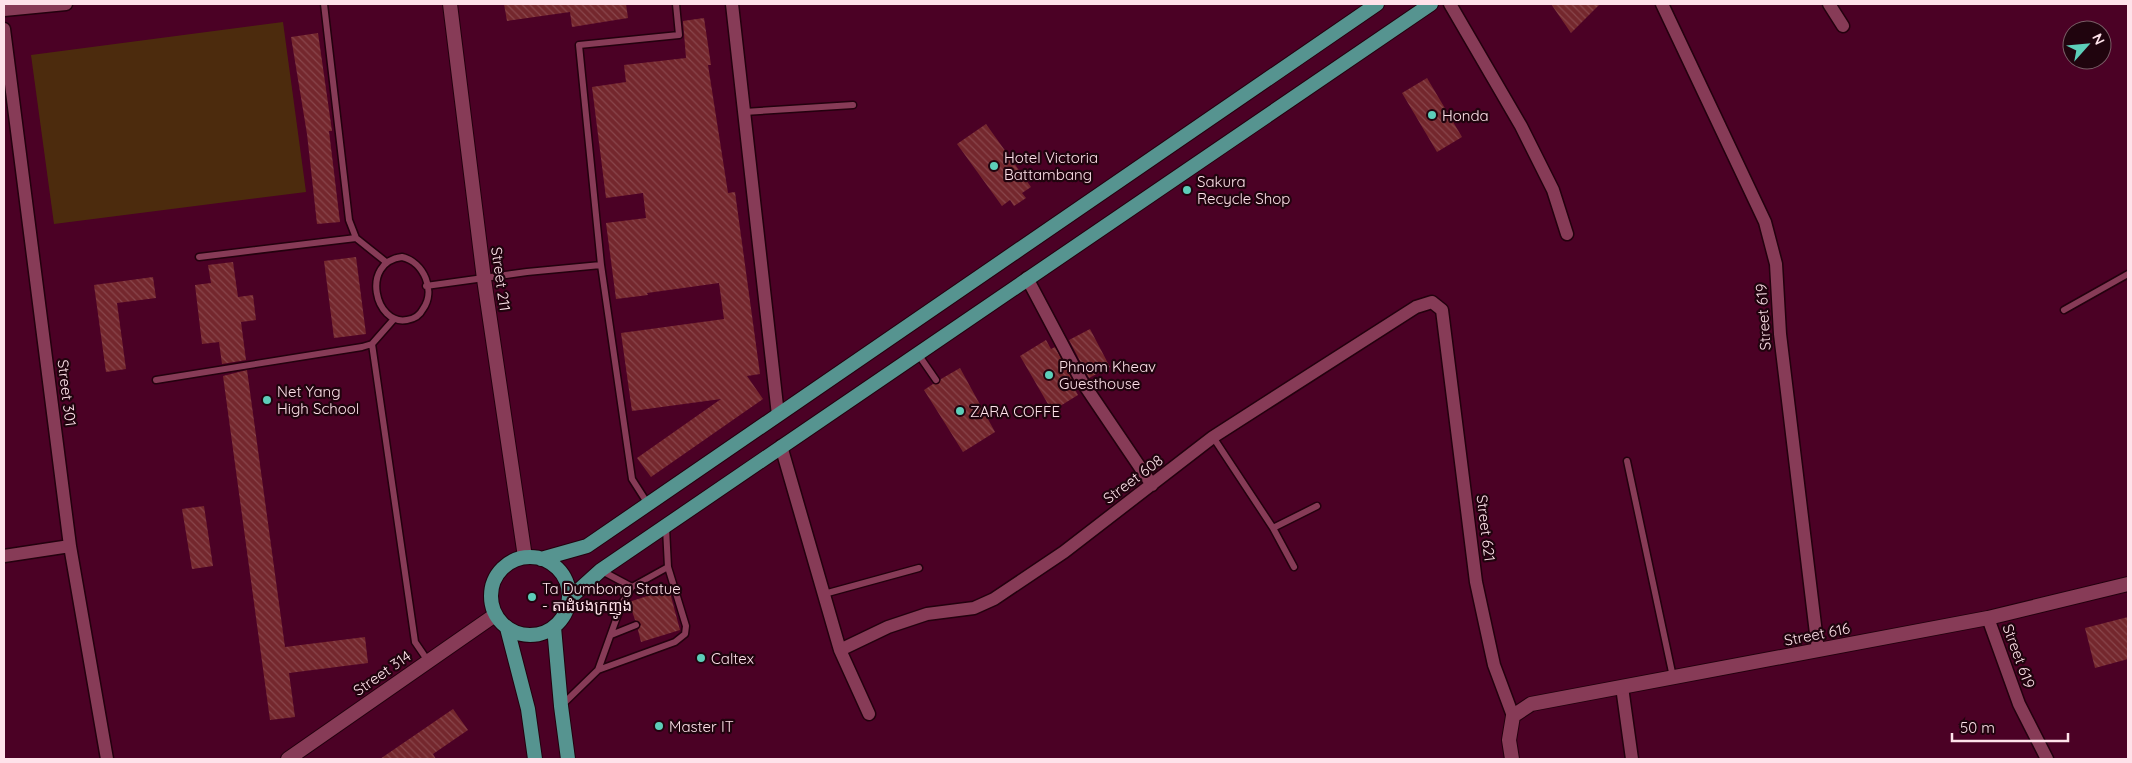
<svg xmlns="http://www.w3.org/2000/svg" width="2132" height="763" font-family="Quicksand,'Noto Sans Khmer',sans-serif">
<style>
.pitch{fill:#4c2b0d}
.building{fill:url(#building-back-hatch)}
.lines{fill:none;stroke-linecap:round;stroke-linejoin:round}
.service-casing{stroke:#23010e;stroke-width:9}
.minor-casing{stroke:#23010e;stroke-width:15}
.tertiary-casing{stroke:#23010e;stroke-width:16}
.secondary-casing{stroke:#23010e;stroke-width:16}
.primary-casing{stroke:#23010e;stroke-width:16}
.service{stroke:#873b57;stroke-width:6}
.minor{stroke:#873b57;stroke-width:12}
.tertiary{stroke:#873b57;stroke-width:14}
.secondary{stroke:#873b57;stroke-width:14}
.primary{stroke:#569490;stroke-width:14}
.poi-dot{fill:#5dceb9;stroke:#20040e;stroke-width:2}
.labels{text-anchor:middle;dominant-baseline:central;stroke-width:4.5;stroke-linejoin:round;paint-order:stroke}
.poi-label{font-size:15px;fill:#fee2ea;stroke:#20040e;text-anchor:start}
.street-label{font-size:15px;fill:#fee2ea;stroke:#20040e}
</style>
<defs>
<pattern id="building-back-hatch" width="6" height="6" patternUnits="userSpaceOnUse" patternTransform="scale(1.25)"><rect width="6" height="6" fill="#74272d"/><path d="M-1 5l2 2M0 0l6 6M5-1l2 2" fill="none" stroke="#89464c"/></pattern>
</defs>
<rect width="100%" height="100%" fill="#4b0125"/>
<path class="pitch" d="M 283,22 L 306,192 L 54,224 L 31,55 Z"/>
<path class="building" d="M 504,4 L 626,4 L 628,18 L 572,27 L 570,12 L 507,21 Z
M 1551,4 L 1600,4 L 1571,33 Z
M 704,18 L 711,65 L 708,65 L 728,193 L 735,192 L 760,374 L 747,376 L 763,399 L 651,477 L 637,458 L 721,399 L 632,411 L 621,333 L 724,319 L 719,283 L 647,293 L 648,295 L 616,299 L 606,223 L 646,218 L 643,193 L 606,198 L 592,87 L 626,82 L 624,65 L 686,58 L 683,21 Z
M 318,33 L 332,131 L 329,131 L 340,222 L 317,224 L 307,134 L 291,37 Z
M 1427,78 L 1462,137 L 1437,152 L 1402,93 Z
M 986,124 L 1031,187 L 1022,193 L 1026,198 L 1014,206 L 1010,200 L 1002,206 L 957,144 Z
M 356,257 L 366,334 L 334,338 L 324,261 Z
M 233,262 L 238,297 L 253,295 L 256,320 L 241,322 L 246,360 L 222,364 L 219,342 L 202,344 L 195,285 L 211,283 L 208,265 Z
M 153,277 L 156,298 L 117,303 L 126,369 L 106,372 L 94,285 Z
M 1090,329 L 1110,367 L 1089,378 L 1069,340 Z
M 1046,340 L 1051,349 L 1055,347 L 1075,385 L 1073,386 L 1078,395 L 1052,411 L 1020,356 Z
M 960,368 L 995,432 L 963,452 L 924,390 L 933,384 L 938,384 L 941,379 Z
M 247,370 L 285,647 L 365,637 L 368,663 L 289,673 L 295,717 L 270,720 L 223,376 Z
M 204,506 L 213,566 L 192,569 L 182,509 Z
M 669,589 L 680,630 L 641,642 L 638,630 L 641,624 L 635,620 L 629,602 Z
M 2128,617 L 2128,659 L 2095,668 L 2085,628 Z
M 453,709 L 468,730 L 433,754 L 436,759 L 380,759 Z"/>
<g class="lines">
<defs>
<path id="service" d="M 324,4 L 349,220 L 356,238 L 386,262
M 744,112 L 853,105
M 199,257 L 356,238
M 402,257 C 424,262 436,291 423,309 C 420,315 414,319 407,320 C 375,326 360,262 402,257 Z
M 601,265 L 632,479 L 648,504
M 426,286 L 527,272 L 601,265 L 579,45 L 679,35 L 676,4
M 2064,310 L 2128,274
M 372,344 L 415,642 L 428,661
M 918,354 L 936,380
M 156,380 L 362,347 L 372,344 L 394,319
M 1213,437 L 1273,528 L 1317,506
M 1627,461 L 1673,677
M 1273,528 L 1294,567
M 602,571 L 632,587
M 824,594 L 919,568
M 611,635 L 636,625
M 598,670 L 622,603 L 632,587 L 668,567
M 562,705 L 598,670 L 675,642 L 685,634 L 686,626 L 668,567 L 666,528"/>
<path id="minor" d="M 732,4 L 778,415
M 1450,4 L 1521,126 L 1553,190 L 1567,234
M 1662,4 L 1765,222 L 1776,264 L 1780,334 L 1818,650
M 1829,4 L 1843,26
M 4,10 L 66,4
M 4,29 L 70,546 L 107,759
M 1027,278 L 1081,380 L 1152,485
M 781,446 L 840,650 L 869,714
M 4,556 L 70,546
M 1988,618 L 2019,704 L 2047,759
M 840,650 L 888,627 L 927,614 L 974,608 L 994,599 L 1064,552 L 1213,437 L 1416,307 L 1432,302 L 1442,310 L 1476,582 L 1494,665 L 1513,716
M 1622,687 L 1632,759"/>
<path id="tertiary" d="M 288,759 L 495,615
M 1512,759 L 1509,740 L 1513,716 L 1531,704 L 1988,618 L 2128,584"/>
<path id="secondary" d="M 450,4 L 484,279 L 525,557"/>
<path id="primary" d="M491 596a39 39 0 1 1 78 0a39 39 0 1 1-78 0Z
M 541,559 L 587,546 L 1377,4
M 569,599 L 601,570 L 1431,4
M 554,627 L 561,706 L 568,759
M 507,628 L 528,709 L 535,759"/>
</defs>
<use href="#service" class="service-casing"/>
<use href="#minor" class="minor-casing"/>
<use href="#tertiary" class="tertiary-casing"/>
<use href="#secondary" class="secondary-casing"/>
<use href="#primary" class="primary-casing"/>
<use href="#service" class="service"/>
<use href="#minor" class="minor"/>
<use href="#tertiary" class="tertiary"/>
<use href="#secondary" class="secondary"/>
<use href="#primary" class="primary"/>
</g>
<g class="poi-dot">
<circle cx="1432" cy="115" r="5"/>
<circle cx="994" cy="166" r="5"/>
<circle cx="1187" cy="190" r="5"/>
<circle cx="1049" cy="375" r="5"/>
<circle cx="267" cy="400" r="5"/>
<circle cx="960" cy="411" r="5"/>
<circle cx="532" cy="597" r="5"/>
<circle cx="701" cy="658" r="5"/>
<circle cx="659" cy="726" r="5"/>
</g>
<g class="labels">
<g class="poi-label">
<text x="1442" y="115">Honda</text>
<text x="1004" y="157">Hotel Victoria<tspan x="1004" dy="17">Battambang</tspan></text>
<text x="1197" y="181">Sakura<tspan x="1197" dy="17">Recycle Shop</tspan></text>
<text x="1059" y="366">Phnom Kheav<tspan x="1059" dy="17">Guesthouse</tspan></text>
<text x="277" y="391">Net Yang<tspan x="277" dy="17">High School</tspan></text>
<text x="970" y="411">ZARA COFFE</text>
<text x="542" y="588">Ta Dumbong Statue<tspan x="542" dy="17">- តាដំបងក្រញូង</tspan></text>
<text x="711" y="658">Caltex</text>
<text x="669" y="726">Master IT</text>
</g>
<g class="street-label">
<text transform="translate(501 279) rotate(82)">Street 211</text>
<text transform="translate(1763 317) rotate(-94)">Street 619</text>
<text transform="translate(67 393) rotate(83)">Street 301</text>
<text transform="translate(1133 479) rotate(-37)">Street 608</text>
<text transform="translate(1486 528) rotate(83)">Street 621</text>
<text transform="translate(1817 634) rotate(-11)">Street 616</text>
<text transform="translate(2019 656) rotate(70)">Street 619</text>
<text transform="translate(382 673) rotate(-35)">Street 314</text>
</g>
</g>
<rect width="2132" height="763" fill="none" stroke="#fee2ea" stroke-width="10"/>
<g transform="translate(2087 45) rotate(63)"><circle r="24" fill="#20040e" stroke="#795d66"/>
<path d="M0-4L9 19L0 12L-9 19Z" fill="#5dceb9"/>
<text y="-8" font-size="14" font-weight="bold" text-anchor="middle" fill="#fee2ea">N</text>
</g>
<path d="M1952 733v8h116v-8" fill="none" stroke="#fee2ea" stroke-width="2.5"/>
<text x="1960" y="733" font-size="15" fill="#fee2ea" stroke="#20040e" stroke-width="4" paint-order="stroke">50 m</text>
</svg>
